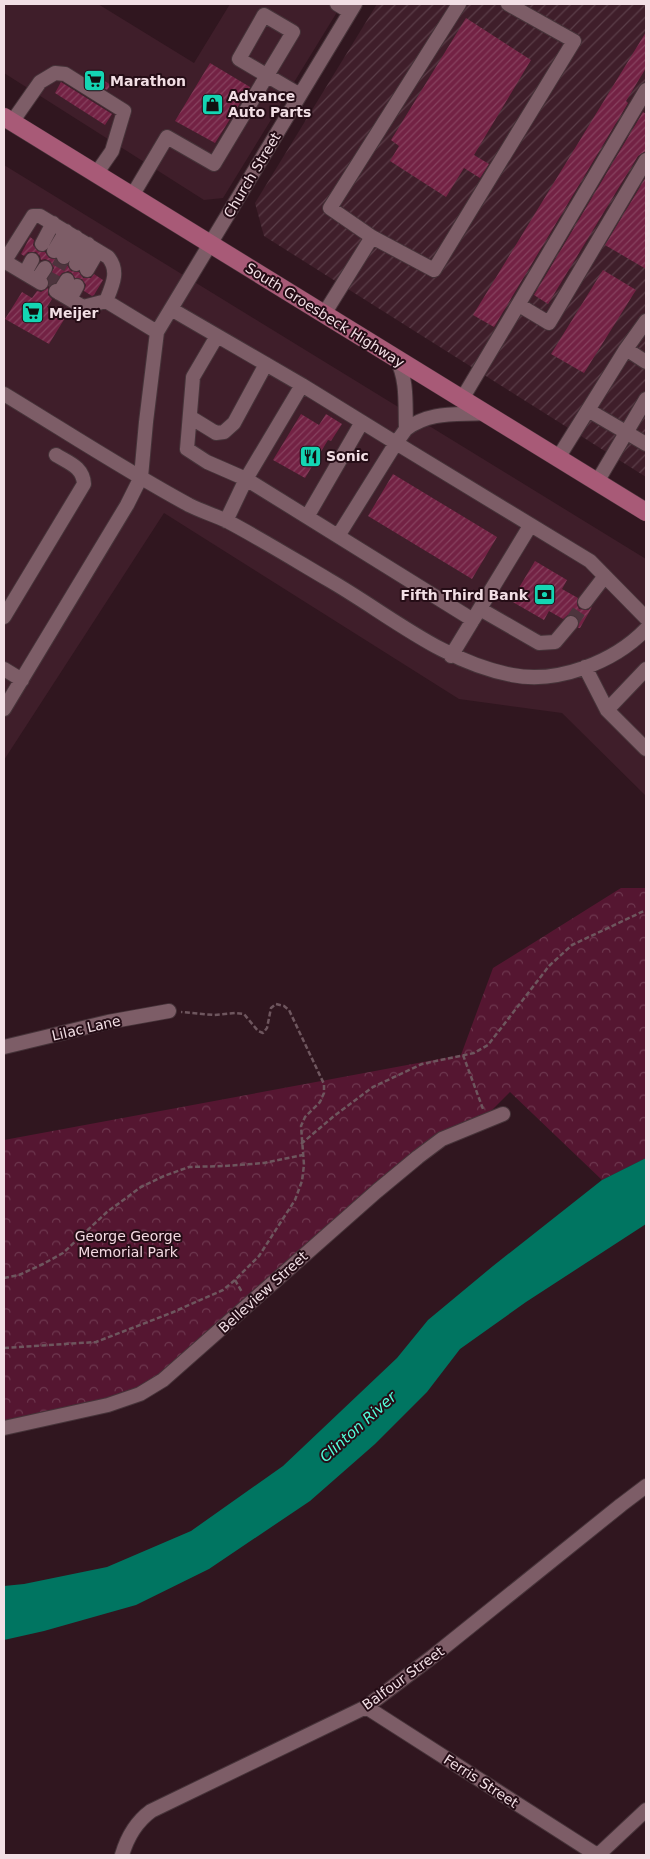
<svg xmlns="http://www.w3.org/2000/svg" width="650" height="1859" font-family="'DejaVu Sans',sans-serif">
<style>
.built{fill:#3f1e2a}
.industrial{fill:url(#industrial-furrows)}
.park{fill:url(#park-crowns)}
.water{fill:#007561}
.building{fill:url(#building-hatch)}
.lines{fill:none;stroke-linecap:round;stroke-linejoin:round}
.minor-tunnel{stroke:#4d343d;stroke-width:14;stroke-dasharray:14 7;stroke-linecap:butt}
.minor-casing{stroke:#463339;stroke-width:16}
.major-casing{stroke:#463339;stroke-width:19}
.path{stroke:#6e565e;stroke-width:2.5;stroke-dasharray:5 2.5;stroke-linecap:butt}
.minor{stroke:#7d5d67;stroke-width:14}
.major{stroke:#a85a77;stroke-width:18}
.labels{text-anchor:middle;dominant-baseline:central;stroke-width:4;stroke-linejoin:round;paint-order:stroke}
.poi-label{font-size:14px;font-weight:bold;fill:#f2dfe5;stroke:#250d16;text-anchor:start}
.street-label{font-size:14px;fill:#f2dfe5;stroke:#250d16}
.park-label{font-size:14px;fill:#f4dae2;stroke:#250d16}
.water-label{font-size:15px;font-style:italic;fill:#53feda;stroke:#250d16}
</style>
<defs>
<pattern id="industrial-furrows" width="10" height="10" patternUnits="userSpaceOnUse" patternTransform="scale(1.25)"><rect width="10" height="10" fill="#3f1e2a"/><path d="M-1 1l2-2M0 10L10 0M9 11l2-2" fill="none" stroke="#5b3e49"/></pattern>
<pattern id="park-crowns" width="20" height="18" patternUnits="userSpaceOnUse" patternTransform="scale(1.25)"><rect width="20" height="18" fill="#551631"/><path d="M2 6a3 3 0 1 1 6 0M12 15a3 3 0 1 1 6 0" fill="none" stroke="#6e374f"/></pattern>
<pattern id="building-hatch" width="6" height="6" patternUnits="userSpaceOnUse" patternTransform="scale(1.25)"><rect width="6" height="6" fill="#732244"/><path d="M-1 1l2-2M0 6l6-6M5 7l2-2" fill="none" stroke="#87425f"/></pattern>
</defs>
<rect width="100%" height="100%" fill="#30161f"/>
<path class="built" d="M 4,4 L 98,4 L 194,63 L 230,4 L 342,4 L 223,198 L 204,200 L 4,73 Z
M 4,165 L 646,559 L 646,796 L 562,713 L 459,699 L 164,513 L 4,760 Z"/>
<path class="industrial" d="M 377,4 L 646,4 L 646,477 L 264,236 L 255,203 Z"/>
<path class="park" d="M 621,888 L 646,888 L 646,1158 L 602,1180 L 510,1092 L 478,1124 L 442,1139 L 140,1394 L 4,1428 L 4,1140 L 461,1055 L 493,968 Z"/>
<path class="water" d="M 646,1158 L 646,1224 L 526,1302 L 460,1349 L 427,1392 L 375,1444 L 310,1501 L 209,1569 L 136,1605 L 44,1631 L 4,1640 L 4,1586 L 24,1584 L 107,1567 L 191,1531 L 283,1466 L 397,1358 L 428,1320 L 493,1266 L 602,1180 Z"/>
<path class="building" d="M 466,18 L 531,60 L 474,155 L 489,164 L 480,178 L 464,168 L 446,197 L 390,161 L 399,146 L 391,140 Z
M 646,32 L 646,68 L 626,101 L 628,103 L 494,327 L 473,315 Z
M 210,63 L 250,87 L 215,143 L 175,121 Z
M 87,70 L 111,85 L 107,90 L 84,76 Z
M 61,82 L 112,114 L 105,125 L 55,93 Z
M 643,112 L 646,114 L 646,151 L 638,156 L 548,304 L 534,295 Z
M 646,177 L 646,269 L 605,245 Z
M 30,237 L 34,240 L 33,245 L 38,251 L 45,252 L 49,258 L 56,259 L 60,265 L 67,265 L 71,271 L 79,272 L 83,278 L 91,278 L 94,274 L 103,280 L 94,295 L 92,296 L 84,291 L 86,285 L 82,279 L 75,278 L 72,273 L 68,271 L 62,273 L 55,282 L 49,286 L 48,279 L 54,268 L 50,261 L 45,259 L 41,260 L 40,256 L 36,252 L 28,252 L 24,256 L 21,254 Z
M 603,270 L 636,290 L 584,373 L 551,354 Z
M 48,288 L 48,295 L 52,299 L 47,307 L 65,318 L 49,344 L 5,319 L 22,292 L 32,298 L 37,291 L 41,292 Z
M 301,414 L 319,425 L 326,414 L 342,424 L 331,441 L 328,440 L 305,478 L 273,460 Z
M 393,474 L 497,537 L 472,579 L 368,516 Z
M 535,561 L 567,580 L 562,589 L 578,598 L 577,605 L 579,609 L 588,610 L 592,607 L 580,628 L 578,628 L 579,620 L 573,615 L 568,615 L 563,619 L 549,611 L 544,620 L 511,601 Z"/>
<g class="lines">
<path class="minor-tunnel" d="M 48,286 L 64,257
M 571,623 L 585,602"/>
<defs>
<path id="minor" d="M 337,4 L 350,12
M 459,4 L 330,208 L 372,237 L 434,270 L 574,41 L 508,4
M 12,122 L 40,82 L 55,73 L 65,74 L 124,111 L 112,151 L 96,174
M 132,196 L 167,137 L 214,164 L 293,32 L 264,15 L 239,59 L 300,95
M 42,244 L 53,223
M 54,251 L 66,231
M 64,257 L 76,237
M 4,261 L 41,283
M 4,262 L 33,216 L 40,216 L 108,257 C 120,271 112,286 106,301 L 157,332
M 76,264 L 88,244
M 87,270 L 98,251
M 25,273 L 32,260
M 37,280 L 45,268
M 56,291 L 83,307 L 106,301
M 59,293 L 67,280
M 70,299 L 77,286
M 519,305 L 549,323 L 646,160
M 171,309 L 302,385
M 324,314 L 372,237
M 217,336 L 193,377 L 187,449 L 207,462 L 246,479 L 226,521
M 626,349 L 646,362
M 396,358 C 408,380 405,405 406,429 C 431,411 455,415 484,413
M 4,394 C 65,431 126,471 189,505 C 201,511 214,515 227,521 C 261,539 295,560 329,580 C 388,614 443,662 512,675 C 558,684 614,662 646,629
M 462,399 L 646,90
M 588,410 L 646,444
M 190,417 L 216,433 L 224,432 L 234,423 L 266,364
M 406,429 L 396,443 L 590,561 L 646,618
M 558,458 L 626,349 L 646,321
M 597,482 L 646,399
M 307,517 L 362,422
M 338,536 L 396,443 L 302,385 L 246,479 L 473,620
M 585,602 L 605,576
M 480,609 L 539,643 L 555,642 L 571,623
M 4,617 L 84,484 C 83,467 69,463 56,455
M 451,656 L 530,526
M 585,667 L 607,710 L 646,749
M 4,669 L 22,680
M 4,709 L 127,505 L 141,477 L 146,422 L 157,332 L 355,4
M 607,710 L 646,669
M 4,1047 L 108,1022 L 169,1011
M 4,1428 L 108,1405 L 140,1394 L 163,1380 L 377,1191 L 418,1157 L 442,1139 L 503,1114
M 366,1707 L 597,1855
M 122,1855 C 127,1838 136,1822 151,1811 L 366,1707 L 432,1657 L 621,1505 L 646,1486
M 598,1855 L 646,1810"/>
<path id="major" d="M 4,117 L 646,512"/>
</defs>
<use href="#minor" class="minor-casing"/>
<use href="#major" class="major-casing"/>
<path class="path" d="M 463,1055 L 483,1109
M 301,1144 L 334,1116 L 373,1087 L 422,1064 L 474,1053 L 488,1045 L 549,966 L 572,945 L 646,910
M 4,1278 L 19,1275 L 43,1264 L 63,1253 L 107,1212 L 141,1187 L 164,1176 L 189,1167 L 225,1166 L 264,1163 L 303,1155
M 235,1280 L 242,1292
M 4,1348 L 96,1342 L 171,1313 L 223,1290 L 235,1280 L 259,1256 L 295,1200 L 302,1181 L 304,1165 L 301,1126 L 305,1117 L 320,1102 L 324,1093 L 324,1084 L 289,1010 L 284,1006 L 276,1004 L 271,1008 L 267,1028 L 263,1033 L 258,1031 L 244,1014 L 235,1013 L 214,1015 L 181,1012"/>
<use href="#minor" class="minor"/>
<use href="#major" class="major"/>
</g>
<defs>
<symbol id="supermarket-square" viewBox="-11 -11 22 22"><rect x="-9" y="-9" width="18" height="18" rx="4" fill="#14d5b3" stroke="#250d16"/><path d="M-6-5.5h2.5l.6 2H6L4.5 2H-2.5L-4.4-4H-6ZM-1.5 3.2a1.3 1.3 0 1 0 .1 0ZM3 3.2a1.3 1.3 0 1 0 .1 0Z" fill="#111"/></symbol>
<symbol id="shop-square" viewBox="-11 -11 22 22"><rect x="-9" y="-9" width="18" height="18" rx="4" fill="#14d5b3" stroke="#250d16"/><path d="M-5-2.5h2.3a2.7 3.5 0 0 1 5.4 0H5L5.5 6h-11ZM-1.5-2.5h3a1.5 2.3 0 0 0-3 0Z" fill="#111"/></symbol>
<symbol id="restaurant-square" viewBox="-11 -11 22 22"><rect x="-9" y="-9" width="18" height="18" rx="4" fill="#14d5b3" stroke="#250d16"/><path d="M-5-6h1v4h1v-4h1v4h1v-4h1v5L-1.5 .5V6h-2V.5L-5-1ZM5-6V6H3V1.5H1.5Q1.5-4 5-6Z" fill="#111"/></symbol>
<symbol id="bank-square" viewBox="-11 -11 22 22"><rect x="-9" y="-9" width="18" height="18" rx="4" fill="#14d5b3" stroke="#250d16"/><path d="M-6-4H6V4H-6ZM0-2.3a2.3 2.3 0 1 0 0 4.6a2.3 2.3 0 1 0 0-4.6Z" fill="#111"/></symbol>
</defs>
<g fill-rule="evenodd">
<use href="#supermarket-square" x="82" y="68" width="25" height="25"/>
<use href="#shop-square" x="200" y="92" width="25" height="25"/>
<use href="#supermarket-square" x="20" y="300" width="25" height="25"/>
<use href="#restaurant-square" x="298" y="444" width="25" height="25"/>
<use href="#bank-square" x="532" y="582" width="25" height="25"/>
</g>
<g class="labels">
<g class="poi-label">
<text x="110" y="81">Marathon</text>
<text x="228" y="96">Advance<tspan x="228" dy="16">Auto Parts</tspan></text>
<text x="49" y="313">Meijer</text>
<text x="326" y="456">Sonic</text>
<text x="528" y="595" text-anchor="end">Fifth Third Bank</text>
</g>
<g class="street-label">
<text transform="translate(252 175) rotate(-59)">Church Street</text>
<text transform="translate(325 315) rotate(32)">South Groesbeck Highway</text>
<text transform="translate(86 1028) rotate(-13)">Lilac Lane</text>
<text transform="translate(263 1292) rotate(-42)">Belleview Street</text>
<text transform="translate(403 1678) rotate(-36)">Balfour Street</text>
<text transform="translate(481 1781) rotate(33)">Ferris Street</text>
</g>
<g class="park-label">
<text x="128" y="1236">George George<tspan x="128" dy="16">Memorial Park</tspan></text>
</g>
<g class="water-label">
<text transform="translate(358 1427) rotate(-42)">Clinton River</text>
</g>
</g>
<rect width="650" height="1859" fill="none" stroke="#f2dfe5" stroke-width="10"/>
</svg>
